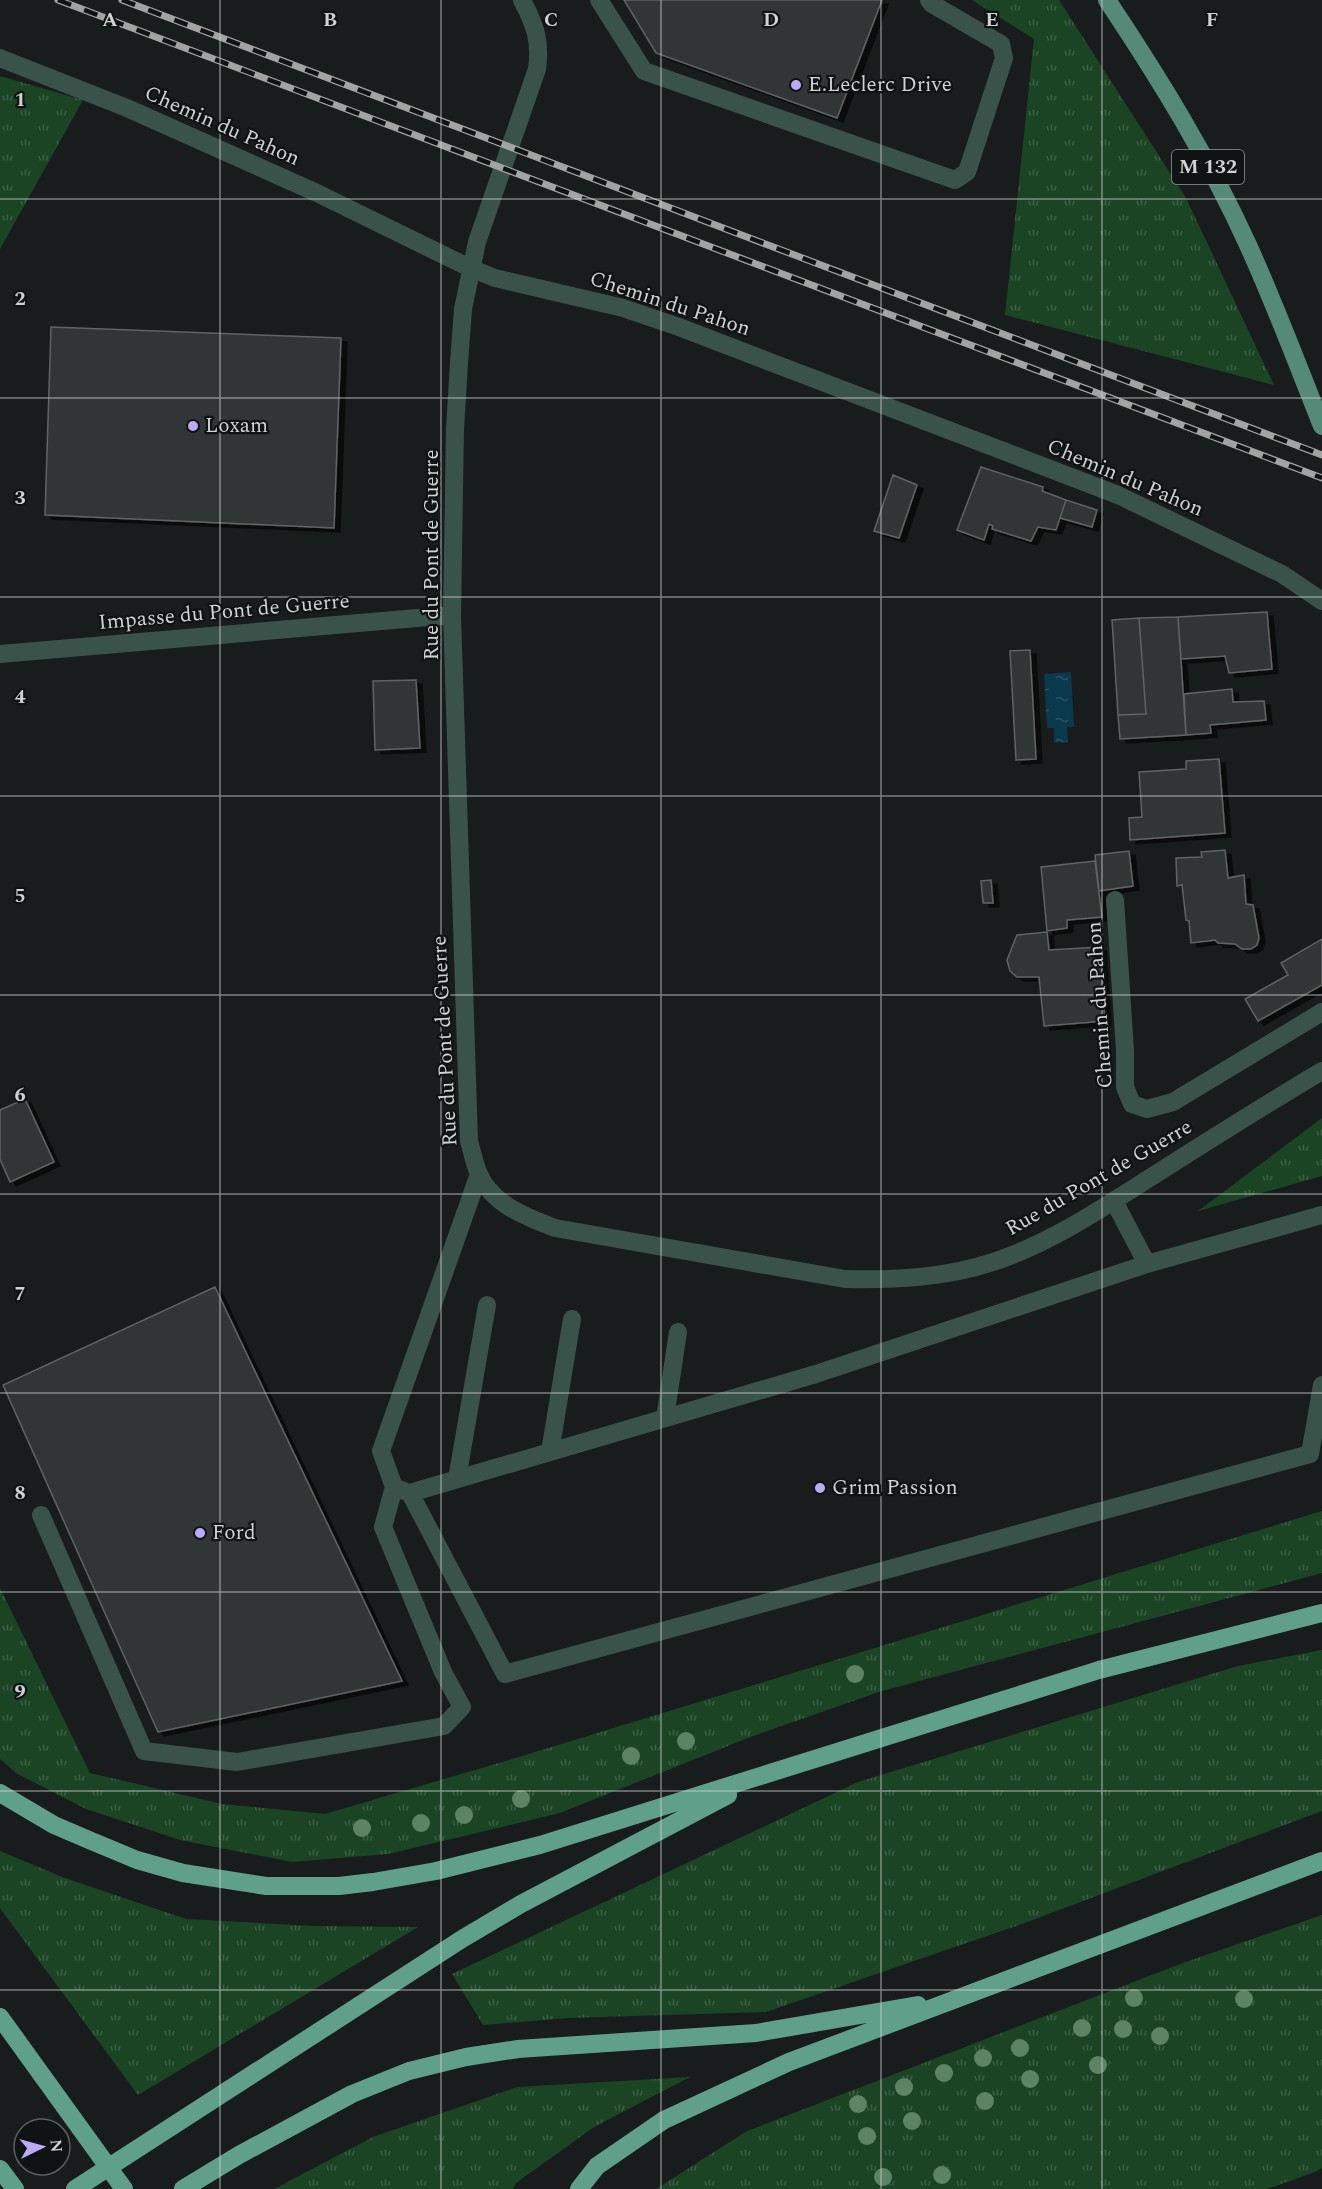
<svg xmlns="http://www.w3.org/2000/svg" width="1322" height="2189" font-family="Spectral,serif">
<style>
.grass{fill:url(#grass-tufts)}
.water{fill:url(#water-ripples)}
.building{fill:#313535;stroke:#5f6363;stroke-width:1.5;filter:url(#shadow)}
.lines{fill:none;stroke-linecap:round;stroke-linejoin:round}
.minor{stroke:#3a534a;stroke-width:18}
.major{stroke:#568a78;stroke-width:18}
.highway{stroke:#60a08b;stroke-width:18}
.rail-casing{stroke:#a2a4a4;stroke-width:7}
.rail{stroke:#101313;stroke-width:4.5;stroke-dasharray:14;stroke-linecap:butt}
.tree{fill:#5d8365}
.grid{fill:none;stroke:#d0d2d2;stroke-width:1.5;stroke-opacity:0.55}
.poi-dot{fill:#bbaaf6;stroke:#101313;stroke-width:2}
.labels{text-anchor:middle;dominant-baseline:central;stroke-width:4.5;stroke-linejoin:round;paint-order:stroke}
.shield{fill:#101313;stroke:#969999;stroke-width:1.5}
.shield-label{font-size:20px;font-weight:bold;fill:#d0d2d2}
.poi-label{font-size:21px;fill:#d0d2d2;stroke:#101313;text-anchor:start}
.street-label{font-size:21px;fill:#d0d2d2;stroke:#101313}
.grid-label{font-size:20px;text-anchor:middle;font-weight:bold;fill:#d0d2d2;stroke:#101313;stroke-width:4.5;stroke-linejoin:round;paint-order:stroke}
</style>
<defs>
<pattern id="grass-tufts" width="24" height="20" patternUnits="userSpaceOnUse" patternTransform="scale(1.5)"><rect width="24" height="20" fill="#1b4425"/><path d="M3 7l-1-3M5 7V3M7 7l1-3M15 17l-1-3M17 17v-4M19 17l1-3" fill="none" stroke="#3b5e44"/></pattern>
<pattern id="water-ripples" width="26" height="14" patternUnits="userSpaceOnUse" patternTransform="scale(1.5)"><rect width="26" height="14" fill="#0a384c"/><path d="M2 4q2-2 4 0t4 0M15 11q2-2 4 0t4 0" fill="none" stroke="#2d5465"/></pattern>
<filter id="shadow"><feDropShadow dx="6" dy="4" stdDeviation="0" flood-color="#0009"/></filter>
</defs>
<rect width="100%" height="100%" fill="#191c1c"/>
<path class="grass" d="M 972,0 L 1059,0 L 1186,198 L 1274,385 L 1005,315 L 1034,39 Z
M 0,76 L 83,100 L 0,249 Z
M 1322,1118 L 1322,1176 L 1198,1211 Z
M 1322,1511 L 1322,1573 L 882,1691 L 753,1736 L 560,1813 L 388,1854 L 292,1862 L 180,1840 L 86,1809 L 16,1773 L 0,1759 L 0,1588 L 90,1773 L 222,1804 L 325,1814 L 519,1757 Z
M 1322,1650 L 1322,1811 L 1030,1921 L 766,2012 L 567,2018 L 483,2025 L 452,1974 L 858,1782 L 1238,1666 Z
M 0,1851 L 62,1877 L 186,1919 L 313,1926 L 418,1927 L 138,2095 L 0,1908 Z
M 1322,1915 L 1322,2168 L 1315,2172 L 1267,2189 L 656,2189 L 747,2131 L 1183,1963 Z
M 690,2077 L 594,2127 L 516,2183 L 513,2189 L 274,2189 L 373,2137 L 517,2087 Z"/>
<path class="water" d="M 1071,672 L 1074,727 L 1067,727 L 1068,742 L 1054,743 L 1054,728 L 1047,728 L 1044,674 Z"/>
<path class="building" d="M 624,0 L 882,0 L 837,118 L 656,53 Z
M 51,327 L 341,338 L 334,528 L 45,515 Z
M 981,467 L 1043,487 L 1042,491 L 1066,500 L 1056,530 L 1038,527 L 1031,541 L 992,529 L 993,526 L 989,524 L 984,540 L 957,530 Z
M 893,475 L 917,485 L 899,538 L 874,531 Z
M 1066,500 L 1097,510 L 1092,527 L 1060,518 Z
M 1267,612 L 1272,669 L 1229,673 L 1225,656 L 1181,659 L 1178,617 Z
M 1178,617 L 1186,735 L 1120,739 L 1118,715 L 1146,714 L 1139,618 Z
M 1139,618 L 1146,714 L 1118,715 L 1112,620 Z
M 1030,650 L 1036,759 L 1016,760 L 1010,651 Z
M 416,680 L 420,748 L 375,750 L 373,681 Z
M 1232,689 L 1233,702 L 1264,701 L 1266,720 L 1210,725 L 1211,733 L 1186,735 L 1184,694 Z
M 1219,759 L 1225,833 L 1130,840 L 1129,818 L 1142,817 L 1139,772 L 1186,769 L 1186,761 Z
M 1225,850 L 1228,878 L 1244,875 L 1246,904 L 1253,905 L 1259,938 L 1257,945 L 1251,949 L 1242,949 L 1235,944 L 1218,943 L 1215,940 L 1191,943 L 1189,921 L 1186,920 L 1182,885 L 1177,886 L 1176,858 L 1202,857 L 1201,852 Z
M 1129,851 L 1133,886 L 1099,891 L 1095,855 Z
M 1095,861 L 1102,917 L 1067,920 L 1067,928 L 1047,931 L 1041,867 Z
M 991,880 L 993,903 L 983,903 L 981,881 Z
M 1047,932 L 1049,950 L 1100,947 L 1105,1021 L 1044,1026 L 1039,977 L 1017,977 L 1010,971 L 1007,960 L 1017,935 Z
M 1322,939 L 1322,985 L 1258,1021 L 1245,999 L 1288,975 L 1281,963 Z
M 25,1099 L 54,1162 L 10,1182 L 0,1159 L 0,1110 Z
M 215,1287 L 402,1681 L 158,1732 L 3,1385 Z"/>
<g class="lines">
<path class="minor" d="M 522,0 C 535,25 541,41 537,69 L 477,242 L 463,309 L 459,363 L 455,429 L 452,615 L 469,1141 C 472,1151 474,1162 478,1172 C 491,1204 526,1217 555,1228 L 845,1279 C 894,1280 945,1278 993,1262 C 1049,1244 1099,1210 1148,1179 C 1206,1142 1263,1106 1322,1071
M 599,0 L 644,71 L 955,180 L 967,172 L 1004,58 L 1001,44 L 932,4 L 929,0
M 0,58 L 127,108 L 317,193 L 470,268 L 495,278 L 623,308 L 679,327 L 1118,495 L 1282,574 L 1322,601
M 0,654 L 452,615
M 1115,900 L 1125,1050 L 1125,1087 L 1132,1104 L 1147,1109 L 1173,1102 L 1322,1012
M 1114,1201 L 1147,1264
M 1322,1215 L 1147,1264 L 816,1374 L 410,1493 L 505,1674 L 1310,1454 L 1322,1385
M 665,1418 L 678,1332
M 550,1452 L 572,1319
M 457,1479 L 487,1305
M 404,1491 L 394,1487 L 381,1451 L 479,1174
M 41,1515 L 144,1751 L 237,1762 L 444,1726 L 462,1707 L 443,1672 L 383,1527 L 394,1487"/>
<path class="major" d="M 1107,0 C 1159,78 1209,159 1248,245 C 1275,304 1298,366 1322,426"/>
<path class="highway" d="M 0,1793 L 54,1825 L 89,1840 L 137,1860 L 183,1873 L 266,1886 L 339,1886 L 373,1882 L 436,1871 L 540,1845 L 1099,1670 L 1322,1613
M 0,2017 L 124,2189
M 0,2169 L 15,2189
M 75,2189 L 462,1939 L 521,1904 L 728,1795
M 183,2189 L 239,2155 L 352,2094 L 409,2071 L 466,2057 L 518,2049 L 756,2033 L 918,2005
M 579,2189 L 597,2166 L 664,2120 L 789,2062 L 1322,1861"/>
<defs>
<path id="rail" d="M 58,0 L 1322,478
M 122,0 L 1322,455"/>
</defs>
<use href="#rail" class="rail-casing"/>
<use href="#rail" class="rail"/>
</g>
<g class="tree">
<circle cx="855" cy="1674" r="9"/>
<circle cx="686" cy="1741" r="9"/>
<circle cx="631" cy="1756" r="9"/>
<circle cx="521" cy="1799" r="9"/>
<circle cx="464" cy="1815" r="9"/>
<circle cx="421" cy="1823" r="9"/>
<circle cx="362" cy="1828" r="9"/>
<circle cx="1134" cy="1998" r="9"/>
<circle cx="1244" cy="1999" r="9"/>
<circle cx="1082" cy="2028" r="9"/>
<circle cx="1123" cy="2029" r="9"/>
<circle cx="1160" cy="2036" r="9"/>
<circle cx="1020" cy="2048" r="9"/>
<circle cx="983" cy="2058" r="9"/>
<circle cx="1098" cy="2065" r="9"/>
<circle cx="944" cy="2073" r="9"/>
<circle cx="1030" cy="2079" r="9"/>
<circle cx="904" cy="2087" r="9"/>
<circle cx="985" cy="2101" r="9"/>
<circle cx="858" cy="2104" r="9"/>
<circle cx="912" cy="2121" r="9"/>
<circle cx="867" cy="2136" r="9"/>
<circle cx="942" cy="2175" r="9"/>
<circle cx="883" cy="2177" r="9"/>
</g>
<path class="grid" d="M 220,0 L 220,2189M 441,0 L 441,2189M 661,0 L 661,2189M 881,0 L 881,2189M 1102,0 L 1102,2189M 0,199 L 1322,199M 0,398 L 1322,398M 0,597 L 1322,597M 0,796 L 1322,796M 0,995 L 1322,995M 0,1194 L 1322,1194M 0,1393 L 1322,1393M 0,1592 L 1322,1592M 0,1791 L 1322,1791M 0,1990 L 1322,1990"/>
<g class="poi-dot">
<circle cx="796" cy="85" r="6"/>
<circle cx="193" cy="426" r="6"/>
<circle cx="820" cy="1488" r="6"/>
<circle cx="200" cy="1533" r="6"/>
</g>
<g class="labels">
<rect class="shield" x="1172" y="150" width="72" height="34" rx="4.5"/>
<g class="shield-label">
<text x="1208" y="167">M 132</text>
</g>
<g class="poi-label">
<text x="808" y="85">E.Leclerc Drive</text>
<text x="205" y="426">Loxam</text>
<text x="832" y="1488">Grim Passion</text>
<text x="212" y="1533">Ford</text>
</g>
<g class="street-label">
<text transform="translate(222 126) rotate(24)">Chemin du Pahon</text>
<text transform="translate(670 304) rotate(18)">Chemin du Pahon</text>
<text transform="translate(1125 478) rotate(23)">Chemin du Pahon</text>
<text transform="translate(432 555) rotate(-90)">Rue du Pont de Guerre</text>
<text transform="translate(224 612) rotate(-5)">Impasse du Pont de Guerre</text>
<text transform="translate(1100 1005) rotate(-94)">Chemin du Pahon</text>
<text transform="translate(445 1041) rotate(-93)">Rue du Pont de Guerre</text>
<text transform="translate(1099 1178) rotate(-30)">Rue du Pont de Guerre</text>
</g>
</g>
<g class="grid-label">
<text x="110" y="26">A</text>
<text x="330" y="26">B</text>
<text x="551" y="26">C</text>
<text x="771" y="26">D</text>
<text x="992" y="26">E</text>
<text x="1212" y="26">F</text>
<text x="20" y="106">1</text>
<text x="20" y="305">2</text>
<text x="20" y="504">3</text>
<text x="20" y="703">4</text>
<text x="20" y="902">5</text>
<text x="20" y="1101">6</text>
<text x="20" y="1300">7</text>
<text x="20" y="1499">8</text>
<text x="20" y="1698">9</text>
</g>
<g transform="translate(42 2147) rotate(85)"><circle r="28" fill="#101313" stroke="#5d5f5f" stroke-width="1.5"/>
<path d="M0-4.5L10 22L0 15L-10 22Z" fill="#bbaaf6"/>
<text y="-9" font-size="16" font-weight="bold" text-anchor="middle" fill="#d0d2d2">N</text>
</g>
</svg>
